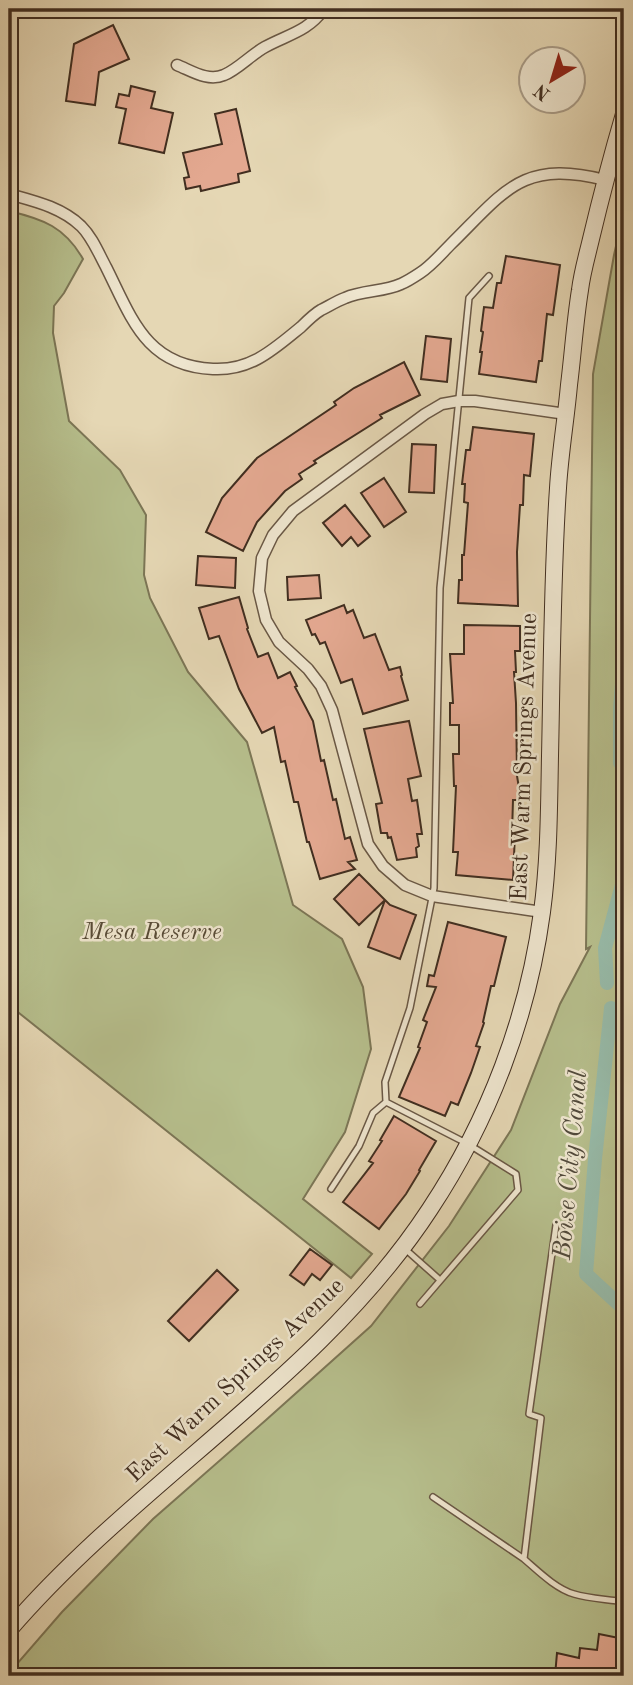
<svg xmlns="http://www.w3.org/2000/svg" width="633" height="1685" font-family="'Old Standard TT',serif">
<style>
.green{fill:#b6be8c;stroke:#7c7656;stroke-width:2}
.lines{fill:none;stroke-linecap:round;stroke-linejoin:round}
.canal{stroke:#97baa8;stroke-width:14}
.building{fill:#e3a890;stroke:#412e20;stroke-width:2}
.lane-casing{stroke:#6a5845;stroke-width:8}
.street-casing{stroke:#6a5845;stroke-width:13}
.secondary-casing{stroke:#412e20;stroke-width:18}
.lane{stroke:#eee5ce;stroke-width:5}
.street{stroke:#eee5ce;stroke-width:10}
.secondary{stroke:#eee5ce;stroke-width:16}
.labels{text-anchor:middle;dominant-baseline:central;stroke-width:5;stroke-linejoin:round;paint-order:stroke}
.street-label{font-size:24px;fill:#412e20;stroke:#eee5ce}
.park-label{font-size:24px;font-style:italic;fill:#584b36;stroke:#eee5ce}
.water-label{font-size:26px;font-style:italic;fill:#524a3b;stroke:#eee5ce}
</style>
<rect width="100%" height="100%" fill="#e5d7b4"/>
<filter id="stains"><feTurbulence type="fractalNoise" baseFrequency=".00286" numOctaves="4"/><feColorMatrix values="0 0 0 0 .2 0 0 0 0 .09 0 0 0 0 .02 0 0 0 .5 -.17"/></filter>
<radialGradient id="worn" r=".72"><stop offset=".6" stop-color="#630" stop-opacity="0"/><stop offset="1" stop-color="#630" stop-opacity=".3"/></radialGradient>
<path class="green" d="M 9,211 C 43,219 65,227 83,259 L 64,293 L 54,306 L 53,333 L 69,421 L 120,470 L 146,515 L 144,575 L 150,598 L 188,672 L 247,742 L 293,905 L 342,939 L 363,987 L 371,1049 L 345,1132 L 303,1199 L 372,1254 L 351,1278 L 9,1005 Z
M 624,211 L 624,1676 L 9,1676 L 9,1673 L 62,1612 L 153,1519 L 266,1420 L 371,1326 L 449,1226 L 511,1130 L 560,1004 L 590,947 L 586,949 L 593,374 L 614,255 Z"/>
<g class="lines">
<path class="canal" d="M 624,658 L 620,708 L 620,763 L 624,768
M 607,983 L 605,948 L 624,877
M 611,1008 L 595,1159 L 586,1274 L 624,1309"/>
</g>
<path class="building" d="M 113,25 L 129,59 L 99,72 L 95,105 L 66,101 L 74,44 Z
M 131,86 L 155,92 L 151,108 L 173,113 L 164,153 L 119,143 L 126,109 L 116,107 L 119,94 L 129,96 Z
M 236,109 L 250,171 L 238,174 L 239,182 L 201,191 L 200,186 L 186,189 L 184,178 L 189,177 L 183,153 L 222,144 L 215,114 Z
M 506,256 L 560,265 L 553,315 L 547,314 L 542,361 L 539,361 L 536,382 L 479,374 L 482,352 L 480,352 L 483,332 L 481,331 L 484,307 L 493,308 L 497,283 L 501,283 Z
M 426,336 L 451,339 L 447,382 L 421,379 Z
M 404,362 L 420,395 L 380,415 L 382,418 L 314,461 L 316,463 L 299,474 L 302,479 L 285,491 L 257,522 L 243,551 L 206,532 L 222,498 L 257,458 L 336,405 L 334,402 L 354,388 Z
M 473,427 L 534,434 L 530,476 L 524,475 L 523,505 L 520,505 L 517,552 L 518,606 L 458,603 L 459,580 L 462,580 L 462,555 L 464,555 L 468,503 L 464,502 L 465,484 L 462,484 L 466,450 L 470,450 Z
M 412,444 L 436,445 L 434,493 L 409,492 Z
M 384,478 L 406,512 L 384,527 L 361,493 Z
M 345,505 L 370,536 L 358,546 L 351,537 L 342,546 L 323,523 Z
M 198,556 L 236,558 L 235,588 L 196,585 Z
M 319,575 L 321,598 L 288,600 L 287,577 Z
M 239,597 L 248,628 L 247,629 L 258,657 L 268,653 L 278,678 L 290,672 L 297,686 L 295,687 L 313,721 L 321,761 L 324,760 L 333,800 L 336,799 L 345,839 L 350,837 L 357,860 L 348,862 L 355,869 L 320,879 L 309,842 L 307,842 L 298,802 L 294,802 L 285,761 L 281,762 L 274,727 L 262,733 L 239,689 L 219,636 L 209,639 L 199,608 Z
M 344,605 L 347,613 L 353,610 L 364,638 L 375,634 L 389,670 L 400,667 L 402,675 L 401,676 L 408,700 L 363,714 L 352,679 L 341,683 L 325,642 L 320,644 L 315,634 L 312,635 L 306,620 Z
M 464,625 L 520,626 L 520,651 L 515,651 L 516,672 L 514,672 L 516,703 L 517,776 L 519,788 L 521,788 L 521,800 L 513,800 L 512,833 L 515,833 L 513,880 L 456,875 L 458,852 L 453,852 L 456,786 L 454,786 L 453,754 L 459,754 L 459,725 L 450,725 L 450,703 L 453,703 L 450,654 L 464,654 Z
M 409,721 L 421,776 L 408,779 L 412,801 L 417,800 L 422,834 L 417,834 L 419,846 L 416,848 L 417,857 L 397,860 L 391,837 L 388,838 L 387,833 L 381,833 L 376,804 L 382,803 L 364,729 Z
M 359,874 L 385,900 L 359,925 L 334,899 Z
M 385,900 L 390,905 L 416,915 L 400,959 L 368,947 Z
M 448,922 L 506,937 L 494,986 L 491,986 L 483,1022 L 484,1023 L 476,1046 L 480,1047 L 471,1073 L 458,1105 L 451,1102 L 445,1116 L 399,1097 L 420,1048 L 418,1047 L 427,1022 L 423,1020 L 436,987 L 427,986 L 429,975 L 434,976 Z
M 394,1116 L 436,1141 L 419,1170 L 420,1171 L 406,1194 L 379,1229 L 343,1202 L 373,1163 L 369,1161 L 382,1141 L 380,1140 Z
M 310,1249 L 332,1265 L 320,1280 L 312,1274 L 304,1285 L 290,1275 Z
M 217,1270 L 238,1290 L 189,1341 L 168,1321 Z
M 599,1634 L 624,1639 L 624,1676 L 555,1676 L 557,1653 L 579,1658 L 580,1648 L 597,1650 Z"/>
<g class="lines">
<defs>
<path id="lane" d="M 386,1102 L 468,1144 L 516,1174 L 518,1190 L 420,1304
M 331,1189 L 359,1146 L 373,1113 L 386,1102 L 385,1082 L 410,1008 L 434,888 L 440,588 L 469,298 L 489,276
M 404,1248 L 440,1280
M 433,1497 L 524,1559 L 541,1418 L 529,1414 L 556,1225
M 524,1559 C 538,1571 556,1589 574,1594 C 590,1599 608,1599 624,1602"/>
<path id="street" d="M 61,9 L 76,9
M 177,65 C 192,71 208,82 224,75 C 237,70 252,54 265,47 C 289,34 307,32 324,9
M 9,194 C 34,201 61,207 81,226 C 92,237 98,252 106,267 C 132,319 146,366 213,369 C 251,371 274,349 301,327 C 307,321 314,314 321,310 C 329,306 337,301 345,298 C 363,290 384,292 401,284 C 408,281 414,277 420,273 C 431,266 441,254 451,244 C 505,191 522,159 605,180
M 542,912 L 432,896 L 405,885 L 383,866 L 368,844 L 332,710 L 321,686 L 308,669 L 279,642 L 266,620 L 259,591 L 262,558 L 273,535 L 293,511 L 425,414 L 442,404 L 459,401 L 475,401 L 566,414"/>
<path id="secondary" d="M 9,1630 C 138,1480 321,1376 430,1209 C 489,1120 528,1017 542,912 C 549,860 549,808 550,756 C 552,667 552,577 558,488 C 560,453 566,419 569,385 C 573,353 575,321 580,290 C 582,273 587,256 591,239 C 601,197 612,155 624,114"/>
</defs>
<use href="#lane" class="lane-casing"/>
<use href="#street" class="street-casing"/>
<use href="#secondary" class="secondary-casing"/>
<use href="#lane" class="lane"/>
<use href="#street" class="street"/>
<use href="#secondary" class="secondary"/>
</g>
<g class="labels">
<g class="street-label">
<text transform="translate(525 757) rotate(-88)">East Warm Springs Avenue</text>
<text transform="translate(236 1381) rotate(-43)">East Warm Springs Avenue</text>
</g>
<g class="park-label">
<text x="152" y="933">Mesa Reserve</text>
</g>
<g class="water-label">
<text transform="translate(571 1165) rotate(-85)">Boise City Canal</text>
</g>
</g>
<rect width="633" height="1685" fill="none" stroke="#e5d7b4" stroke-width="35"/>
<rect x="10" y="10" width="612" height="1664" fill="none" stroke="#412e20" stroke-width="3.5"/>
<rect x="18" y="18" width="598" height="1650" fill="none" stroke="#412e20" stroke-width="2"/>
<g transform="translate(552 80) rotate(218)"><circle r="33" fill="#eee5ce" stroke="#a99c88" stroke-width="2"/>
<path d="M0-5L12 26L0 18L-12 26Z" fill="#8f2418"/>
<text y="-10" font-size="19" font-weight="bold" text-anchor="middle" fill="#412e20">N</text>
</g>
<rect width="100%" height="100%" filter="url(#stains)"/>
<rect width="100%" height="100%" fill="url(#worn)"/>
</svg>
